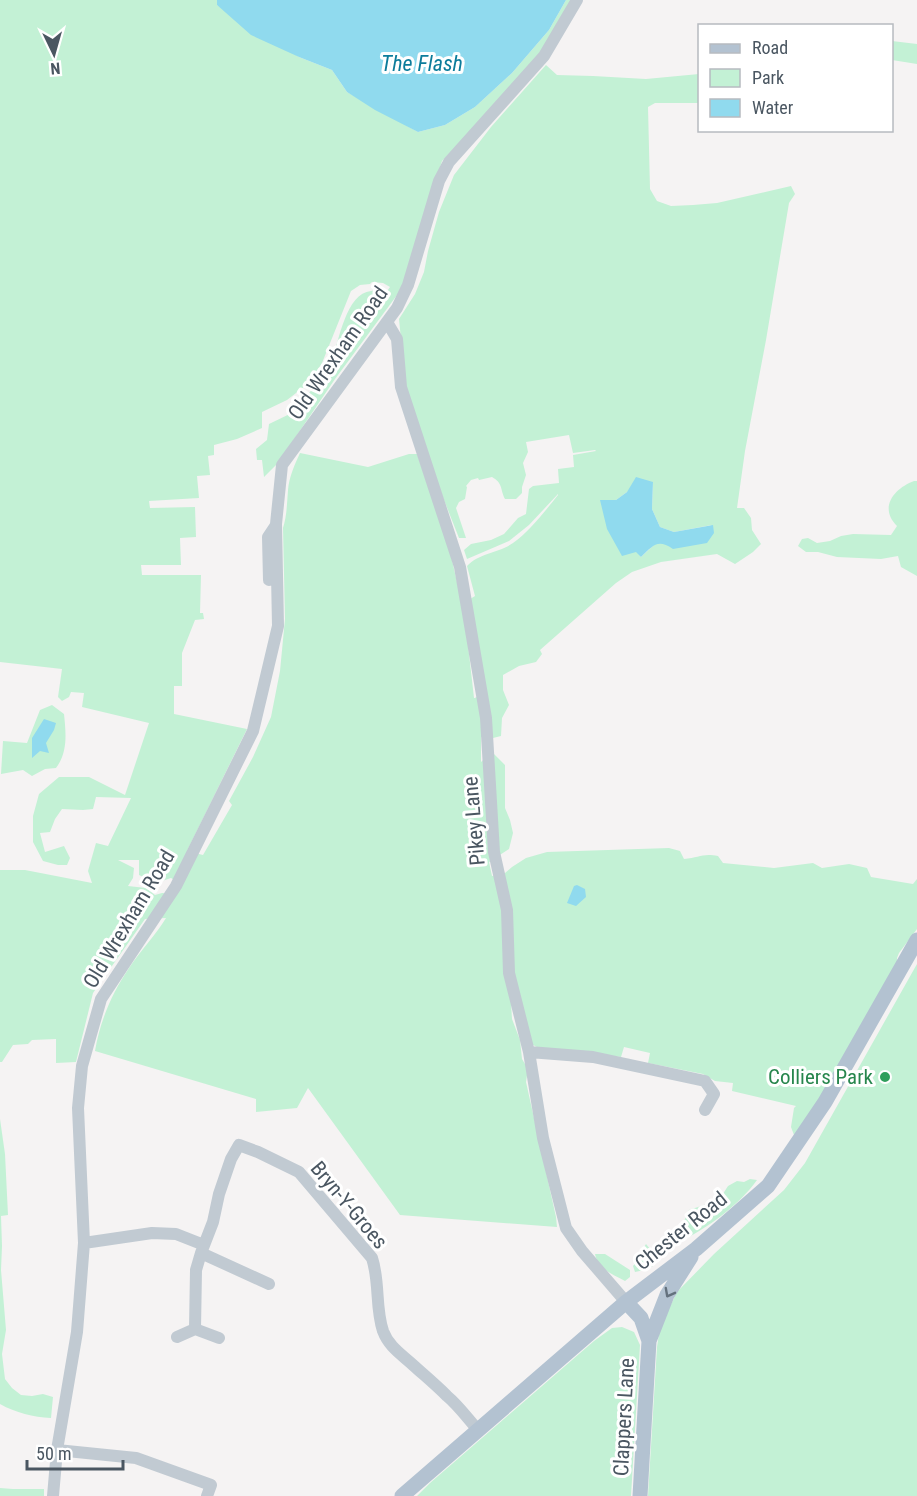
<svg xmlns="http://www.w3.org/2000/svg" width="917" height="1496" font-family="'Roboto Condensed',sans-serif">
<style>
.green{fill:#c3f1d5;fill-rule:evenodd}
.water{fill:#90daee}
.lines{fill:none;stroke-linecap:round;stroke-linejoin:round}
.minor{stroke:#c1cad2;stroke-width:12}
.major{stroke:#b3c2d1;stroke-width:15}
.oneway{stroke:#64717d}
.leisure-dot{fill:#2e9e5b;stroke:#fff;stroke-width:2}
.labels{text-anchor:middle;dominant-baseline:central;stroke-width:6;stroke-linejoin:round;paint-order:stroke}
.street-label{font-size:21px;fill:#4a5661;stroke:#fff}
.leisure-label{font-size:21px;fill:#27864d;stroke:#fff;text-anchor:end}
.water-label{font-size:22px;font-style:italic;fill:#0c7c9b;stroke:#fff}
</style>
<rect width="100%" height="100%" fill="#f5f3f3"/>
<path class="green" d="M 0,0 L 217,0 L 217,5 L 299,57 L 332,70 L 347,92 L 418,132 L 445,125 L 475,107 L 512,73 L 549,30 L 566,0 L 574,0 L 541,54 L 472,131 L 442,161 L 403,287 L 335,379 L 278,463 L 264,477 L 262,460 L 257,460 L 256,449 L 267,440 L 269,424 L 298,410 L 298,404 C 311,391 325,378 332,360 C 339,341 346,293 371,291 C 376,290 381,293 385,294 L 390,287 L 383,283 L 372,282 L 370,284 L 360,285 L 351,291 L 322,363 L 309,383 L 287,400 L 262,412 L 262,428 L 237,439 L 214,445 L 214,455 L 208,456 L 210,475 L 197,476 L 199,498 L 149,501 L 150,508 L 195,507 L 196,537 L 180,538 L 181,565 L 141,565 L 142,575 L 201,575 L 200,613 L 203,613 L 204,619 L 195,620 L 182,653 L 182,686 L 174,686 L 174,714 L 247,729 L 187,851 L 203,855 L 232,805 L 229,801 L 253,757 L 271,717 L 280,671 L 285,619 L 283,528 C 287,515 287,503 288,490 C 289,477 295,464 300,453 L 368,467 L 409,454 L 417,454 L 449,547 L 462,604 L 475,596 L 467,566 C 479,553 499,553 513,543 C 529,532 546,510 558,495 L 558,494 L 529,525 L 509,541 L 467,559 L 464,550 L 471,544 L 491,540 L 504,534 L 518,518 L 526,514 L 529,489 L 533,486 L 559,483 L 558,469 L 574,467 L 573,455 L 596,451 L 595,450 L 573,453 L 569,435 L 526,442 L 528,452 L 523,463 L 526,475 L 522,487 L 522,493 L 516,499 L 505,499 C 500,489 503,483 492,477 L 479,480 L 478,478 L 471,480 L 466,486 L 467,487 L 465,499 L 459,502 L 456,508 L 466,538 L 459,538 L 418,434 L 406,390 L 399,319 L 415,294 L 424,272 L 428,251 L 439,212 L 454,175 L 491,127 L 546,65 L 557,75 L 593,76 L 646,79 L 699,74 L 699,103 L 655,103 L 648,107 L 650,189 L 657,201 L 671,206 L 693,205 L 717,203 L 791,186 L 795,194 L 789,203 L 766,340 L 745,451 L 737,508 L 744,508 L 751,518 L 752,530 L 761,544 L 753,552 L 735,564 L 717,554 L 661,562 L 632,572 L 616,583 L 540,650 L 542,654 L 536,662 L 519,666 L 503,675 L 503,690 L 509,705 L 502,718 L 501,736 L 493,738 L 481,737 L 481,762 L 490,754 L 493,753 L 505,765 L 505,808 L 510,820 L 513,833 L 509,849 L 489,862 L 492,876 L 505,873 L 512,867 L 526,858 L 547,852 L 669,848 L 680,851 L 684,859 C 699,858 702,853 718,856 L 723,863 L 774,868 L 813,863 L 822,868 L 849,864 L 867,868 L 871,877 L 913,884 L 917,879 L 917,929 L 899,953 L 897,958 L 897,968 L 815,1110 L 794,1135 L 791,1127 L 794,1108 L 796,1106 L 732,1091 L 733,1083 L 715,1081 L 703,1074 L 648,1063 L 650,1053 L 624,1047 L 621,1057 L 539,1048 L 531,1044 L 511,1003 L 512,1019 L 520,1040 L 522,1059 L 528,1069 L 526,1082 L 556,1217 L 557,1227 L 400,1215 L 308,1088 L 297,1108 L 256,1112 L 256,1099 L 95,1051 C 100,1021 112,993 129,968 C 140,951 156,935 166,918 L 145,919 L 93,993 L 76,1062 L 56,1063 L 56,1039 L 32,1040 L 28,1044 L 13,1045 L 2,1062 L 0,1062 L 0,870 L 25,870 L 92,883 L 88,871 L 96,843 L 108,846 L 131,798 L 96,797 L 93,809 L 83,810 L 62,809 L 55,819 L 50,832 L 40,833 L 45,852 L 64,846 L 70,858 L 67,865 L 58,865 L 43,861 L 33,842 L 33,816 L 39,794 L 59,777 L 89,777 L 125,795 L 149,723 L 82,707 L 84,693 L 71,692 L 69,697 L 62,701 L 58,697 L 62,669 L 0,662 ZM 653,482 L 652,509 L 660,527 L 674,532 L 712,525 L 665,543 L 656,543 L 641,557 L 601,500 L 616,500 L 627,492 ZM 468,645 L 483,692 L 475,698 L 474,698 ZM 118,860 L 139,860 L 139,875 L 156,883 L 171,878 L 182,885 L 177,894 L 162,893 L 155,895 L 146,888 L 128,886 L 133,878 L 134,868 Z
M 892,41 L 917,44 L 917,64 L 892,60 Z
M 914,481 L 917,481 L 917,576 L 901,567 L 898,556 L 881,559 L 837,557 L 818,552 L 806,552 L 798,546 L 802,539 L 808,538 L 817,543 L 830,541 L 841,536 L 853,534 L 891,535 L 897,526 C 878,507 895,488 914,481 Z
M 52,705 L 64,714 C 66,733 68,752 56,768 L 45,769 L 32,776 L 23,770 L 1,774 L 3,741 L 27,743 L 40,710 Z
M 917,964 L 917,1496 L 648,1496 L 657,1347 L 660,1327 L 677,1292 L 714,1254 L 784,1190 L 805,1163 Z
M 0,1119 L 5,1154 L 8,1215 L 1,1216 L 2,1246 L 1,1270 L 6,1330 L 2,1354 L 5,1379 L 12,1388 L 21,1395 L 32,1396 L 43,1394 L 53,1397 L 51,1418 C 33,1417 16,1413 0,1404 Z
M 750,1179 L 757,1180 C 740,1204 709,1227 683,1240 L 681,1228 L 689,1210 L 719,1200 L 728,1186 L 737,1181 L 744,1182 Z
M 646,1244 C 653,1253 658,1254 653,1266 L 644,1270 L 635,1272 L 633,1266 L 637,1261 L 643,1258 L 643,1249 Z
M 595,1254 L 605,1254 L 630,1270 L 630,1277 L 625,1281 C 612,1274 598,1269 595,1254 Z
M 622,1327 L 634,1332 L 640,1345 L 631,1496 L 417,1496 L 430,1483 L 594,1341 L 612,1328 Z
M 0,1488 L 13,1489 L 44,1489 L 44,1496 L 0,1496 Z"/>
<path class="water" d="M 217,0 L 566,0 L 549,30 L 512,73 L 475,107 L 445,125 L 418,132 L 375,110 L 347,92 L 332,70 L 299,57 L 251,35 L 217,5 Z
M 636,477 L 653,482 L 652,509 L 660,527 L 674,532 L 713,525 L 714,533 L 707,543 L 673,549 C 657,538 653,546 641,557 L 636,552 L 622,556 L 607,529 L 600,500 L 616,500 L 627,492 Z
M 44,719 L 56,723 L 54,730 L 46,743 L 49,753 L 40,751 L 32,758 L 32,738 Z
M 577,885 L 585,889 L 586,897 L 576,906 L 567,903 L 574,886 Z"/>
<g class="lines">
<path class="minor" d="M 387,322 L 397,339 L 401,387 L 460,567 L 486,718 L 494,852 L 507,910 L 509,973 L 529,1052 L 543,1138 L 566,1228 L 582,1251 L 626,1302
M 269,580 L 268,537 L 276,525
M 529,1052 L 593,1057 L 705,1081 L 714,1094 L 705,1110
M 84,1243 L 152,1233 L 176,1234 L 204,1245
M 269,1284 L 201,1253 L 213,1222 L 219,1194 L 231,1159 L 239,1145 L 258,1152 L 299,1172 L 372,1258 C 380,1282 375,1307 383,1331 C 389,1347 401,1354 413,1365 C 424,1375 436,1385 447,1396 C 459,1406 468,1419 478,1430
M 195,1329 L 196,1270 L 201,1253
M 177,1337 L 195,1329 L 219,1338
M 57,1450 L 136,1458 L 211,1485 L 207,1496
M 53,1496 L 57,1450 L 77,1332 L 84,1243 L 78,1108 L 82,1066 L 101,999 L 176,886 L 253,731 L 278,626 L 276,524 L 282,465 L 397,308 L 408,285 L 439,181 L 449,162 L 544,56 L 577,0"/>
<path class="major" d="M 626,1302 L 641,1318 L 649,1341
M 402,1496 L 626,1302 L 696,1249 L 768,1186 L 825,1102 L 917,940
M 640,1496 L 649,1341 L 667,1295 L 691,1257"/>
</g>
<defs><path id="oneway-chevron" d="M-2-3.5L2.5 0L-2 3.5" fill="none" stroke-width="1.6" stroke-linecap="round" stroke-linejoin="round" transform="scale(1.5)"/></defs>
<use class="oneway" href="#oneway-chevron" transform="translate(669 1293) rotate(118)"/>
<circle class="leisure-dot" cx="885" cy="1077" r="6"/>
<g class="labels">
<g class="street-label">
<text transform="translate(338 353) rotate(-55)">Old Wrexham Road</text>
<text transform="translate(474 821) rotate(-95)">Pikey Lane</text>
<text transform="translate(129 919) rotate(-59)">Old Wrexham Road</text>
<text transform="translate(349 1205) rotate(50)">Bryn-Y-Groes</text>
<text transform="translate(681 1231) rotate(-39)">Chester Road</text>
<text transform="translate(624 1417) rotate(-87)">Clappers Lane</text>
</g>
<g class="leisure-label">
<text x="873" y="1077">Colliers Park</text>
</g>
<g class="water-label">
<text x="422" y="63">The Flash</text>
</g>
</g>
<rect x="698" y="24" width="195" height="108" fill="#ffffff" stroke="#b7bbc0" stroke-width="1.5"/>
<rect x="710" y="44" width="30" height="9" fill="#b3c2d1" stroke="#b7bbc0" stroke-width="1.5"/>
<text x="752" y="54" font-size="18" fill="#4a5661">Road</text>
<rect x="710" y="69" width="30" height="18" fill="#c3f1d5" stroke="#b7bbc0" stroke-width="1.5"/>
<text x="752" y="84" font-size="18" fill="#4a5661">Park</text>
<rect x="710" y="99" width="30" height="18" fill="#90daee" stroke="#b7bbc0" stroke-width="1.5"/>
<text x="752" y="114" font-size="18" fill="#4a5661">Water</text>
<g transform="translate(54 54) rotate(175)" stroke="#ffffff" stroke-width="4.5" paint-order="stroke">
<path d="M0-4.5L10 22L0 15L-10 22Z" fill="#4a5661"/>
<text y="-9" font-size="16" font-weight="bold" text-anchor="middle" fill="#4a5661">N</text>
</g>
<path d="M27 1460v9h96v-9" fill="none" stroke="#4a5661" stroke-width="3"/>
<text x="36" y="1460" font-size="18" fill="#4a5661" stroke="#ffffff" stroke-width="4.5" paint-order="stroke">50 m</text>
</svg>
